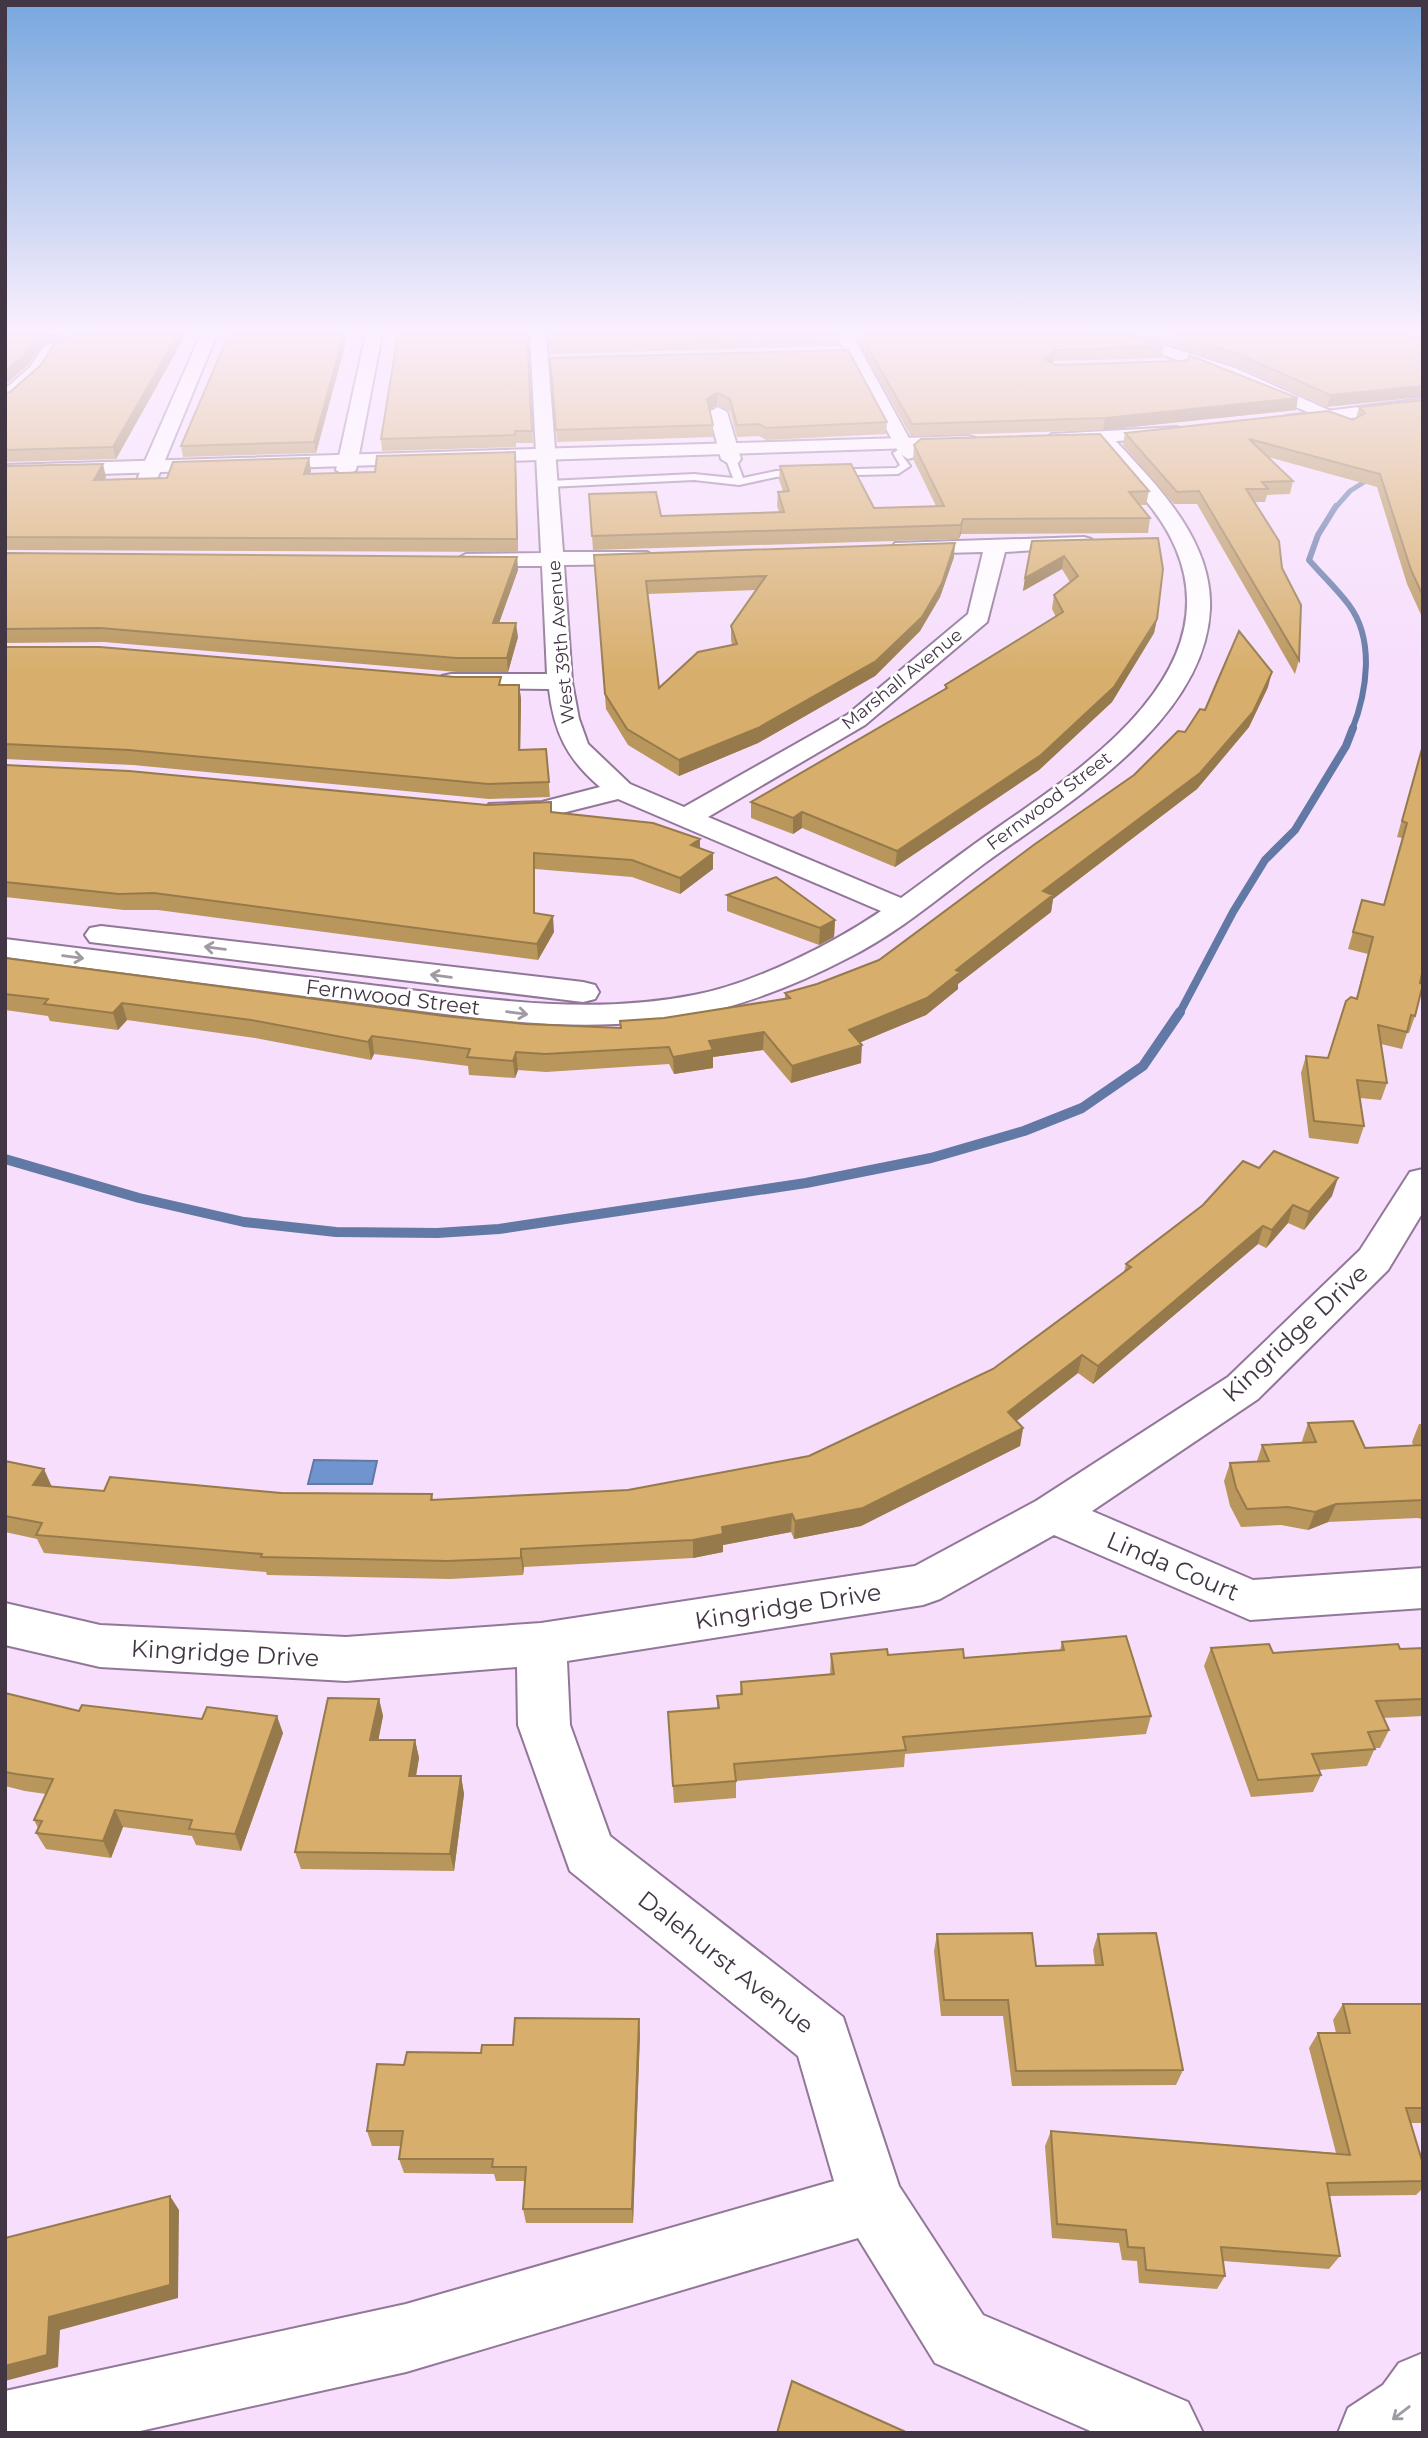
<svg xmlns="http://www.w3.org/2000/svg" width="1428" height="2438" font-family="Montserrat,sans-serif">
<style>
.water{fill:#6f94ce;stroke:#6278a5;stroke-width:2}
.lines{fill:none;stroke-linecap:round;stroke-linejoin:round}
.stream-far3{stroke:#6278a5;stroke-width:5}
.stream-far2{stroke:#6278a5;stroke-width:6}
.stream-far1{stroke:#6278a5;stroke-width:8}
.stream{stroke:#6278a5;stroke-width:10}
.lane-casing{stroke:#927799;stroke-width:4}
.street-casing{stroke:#927799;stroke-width:4}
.secondary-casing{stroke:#927799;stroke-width:4}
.lane{fill:#fff;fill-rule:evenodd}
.street{fill:#fff;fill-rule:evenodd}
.secondary{fill:#fff;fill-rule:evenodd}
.wall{fill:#b9965c;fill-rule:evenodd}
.shaded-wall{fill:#967a4b}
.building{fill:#d7ae6b;stroke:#967a4b;stroke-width:2;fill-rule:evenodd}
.oneway{stroke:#a09aa2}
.labels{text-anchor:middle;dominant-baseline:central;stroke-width:5;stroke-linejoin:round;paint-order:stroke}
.far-street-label{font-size:18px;fill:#423645;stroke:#fff}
.street-label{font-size:21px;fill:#423645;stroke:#fff}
.near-street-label{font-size:24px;fill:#423645;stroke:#fff}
</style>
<rect width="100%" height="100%" fill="#f6defc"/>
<path class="water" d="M 314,1460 L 377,1461 L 372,1484 L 308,1484 Z"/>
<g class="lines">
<path class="stream-far3" d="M 1335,508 L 1350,491 L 1372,477"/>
<path class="stream-far2" d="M 1336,506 L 1318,535 L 1309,560 C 1322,575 1337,589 1349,605 C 1375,640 1367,692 1352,730"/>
<path class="stream-far1" d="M 1179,1014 L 1233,912 L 1265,860 L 1295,830 L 1346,746 L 1353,728"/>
<path class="stream" d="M 5,1159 L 139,1198 L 244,1222 L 336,1232 L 437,1233 L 499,1229 L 806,1183 L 931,1158 L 1024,1131 L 1082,1108 L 1143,1066 L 1180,1012"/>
<defs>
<path id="lane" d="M 898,450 L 910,466 L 898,474 L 776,477 L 739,485 L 694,480 L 549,487 L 544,484 L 549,481 L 694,474 L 733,478 L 726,459 L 731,456 L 736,459 L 743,478 L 776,471 L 896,468 L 900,465 L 893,453 Z"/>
<path id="street" d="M 76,334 L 99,334 L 56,352 L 42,374 L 11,402 L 5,403 L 5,389 L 30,367 L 44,346 Z
M 201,334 L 217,334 L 158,477 L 148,483 L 141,481 L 138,477 Z
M 366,334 L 382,334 L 356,470 L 346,476 L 336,470 Z
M 530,334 L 546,334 L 563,552 L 647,552 L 658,558 L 647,564 L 564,565 L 572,682 L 579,719 L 588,744 L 630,784 L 684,807 L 847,715 L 968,614 L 983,552 L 903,554 L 892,548 L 895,543 L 1084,537 L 1091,539 L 1095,543 L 1091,547 L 1005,552 L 987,622 L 865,725 L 708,817 L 901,898 C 934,874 967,849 1000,826 C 1085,767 1228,672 1176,549 C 1158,505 1121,477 1094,439 L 1103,433 L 1110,435 C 1154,482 1213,539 1210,609 C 1205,722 1066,804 985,863 C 941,896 898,933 848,958 C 785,991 716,1016 645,1022 C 549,1031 455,1015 360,1003 C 242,988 124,973 5,957 L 5,939 C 124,954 243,969 362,984 C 472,997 583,1017 694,995 C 753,984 831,945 881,911 L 618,799 L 542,818 L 489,816 L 485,810 L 489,804 L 542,802 L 600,787 C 567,759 554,732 549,689 L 451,688 L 442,686 L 439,681 L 442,676 L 451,674 L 547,674 L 542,566 L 466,566 L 455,560 L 466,554 L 541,553 Z
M 836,334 L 852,334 L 917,453 L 915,457 L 908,459 L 899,453 Z
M 1104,334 L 1128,334 L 1235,368 L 1360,424 L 1351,429 L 1345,428 L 1223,376 Z
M 718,407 L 727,412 L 741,459 L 738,463 L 731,465 L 721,459 L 709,412 Z
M 101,926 L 583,982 L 595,985 L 599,992 L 595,999 L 583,1002 L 90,942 L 85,935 L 90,928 Z
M 1423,1169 L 1423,1212 L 1388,1270 L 1258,1399 L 1092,1511 L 1253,1580 L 1423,1568 L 1423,1608 L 1250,1620 L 1054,1535 L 940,1599 L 923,1605 L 567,1661 L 570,1725 L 610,1836 L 843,2017 L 899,2186 L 983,2315 L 1188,2402 L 1203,2433 L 1095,2433 L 935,2363 L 858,2238 L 406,2372 L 131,2433 L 5,2433 L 5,2391 L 406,2304 L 834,2181 L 798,2056 L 570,1871 L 518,1725 L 517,1667 L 346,1681 L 100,1667 L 5,1645 L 5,1603 L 100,1625 L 346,1637 L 541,1623 L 915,1566 L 1036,1501 L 1228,1377 L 1360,1250 L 1410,1172 Z
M 1423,2353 L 1423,2433 L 1338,2433 L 1348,2408 L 1383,2385 L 1399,2363 Z"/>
<path id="secondary" d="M 1423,399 L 1423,409 L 1286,426 L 1277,421 L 1286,416 Z
M 1177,427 L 1186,432 L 1183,436 L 1052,446 L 1043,440 L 1052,434 Z
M 968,436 L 975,438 L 977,442 L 975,446 L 5,477 L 5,465 Z"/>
</defs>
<use href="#lane" class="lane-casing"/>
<use href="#street" class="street-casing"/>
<use href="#secondary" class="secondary-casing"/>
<use href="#lane" class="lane"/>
<use href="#street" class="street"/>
<use href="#secondary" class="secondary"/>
</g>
<path class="wall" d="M 186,334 L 116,459 L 5,462 L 5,393 L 10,392 Z
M 348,334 L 316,453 L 183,457 L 181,446 Z
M 528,334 L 533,443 L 516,443 L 516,447 L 382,451 L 381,439 Z
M 548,334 L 840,334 L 840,346 L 550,354 Z
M 853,334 L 1128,334 L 1164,347 L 1162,358 L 1054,361 L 1052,363 L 1055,365 L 1296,410 L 1103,430 L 911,436 Z
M 1137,334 L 1407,334 L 1327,407 L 1236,366 Z
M 550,358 L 887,422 L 886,434 L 766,440 L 759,436 L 737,437 L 730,411 L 717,405 L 709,409 L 713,425 L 713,437 L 557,442 Z
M 1423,400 L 1423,619 L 1407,584 L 1377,487 L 1268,457 L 1293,481 L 1290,494 L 1267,495 L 1265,502 L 1254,502 L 1282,568 L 1299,660 L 1295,674 L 1197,504 L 1174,504 L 1123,445 L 1125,433 L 1353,420 L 1356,418 L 1359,407 Z
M 914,445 L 1149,491 L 1146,505 L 1140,505 L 1150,518 L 1148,533 L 961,534 L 959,539 L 593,550 L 589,494 L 661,516 L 779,512 L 777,506 L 778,492 L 783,491 L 779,480 L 780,466 L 874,508 L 936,506 L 913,459 Z
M 309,458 L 311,471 L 310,474 L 516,465 L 518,552 L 5,550 L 5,466 L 106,477 L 104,480 L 167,478 Z
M 1158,538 L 1157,619 L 1154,633 L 1112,702 L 1039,770 L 895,867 L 802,828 L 793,834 L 751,818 L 751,802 L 945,690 L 945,685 L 1056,617 L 1052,609 L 1054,595 L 1070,582 L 1062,569 L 1023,591 L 1032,541 Z
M 5,553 L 517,557 L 518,570 L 499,623 L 518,637 L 508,672 L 457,672 L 104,642 L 5,643 Z
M 954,557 L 940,597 L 920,631 L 875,676 L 758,743 L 679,776 L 628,745 L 606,709 L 595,569 ZM 756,590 L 731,626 L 731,640 L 732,645 L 659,688 L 648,594 Z
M 5,647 L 502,685 L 519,685 L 521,699 L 520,750 L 546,749 L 550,797 L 489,799 L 133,765 L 5,759 Z
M 1268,687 L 1249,727 L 1197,789 L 1053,899 L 1051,912 L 958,984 L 958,989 L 926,1015 L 860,1042 L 861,1063 L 791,1083 L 763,1050 L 713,1057 L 713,1068 L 674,1074 L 669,1064 L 546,1072 L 518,1070 L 515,1078 L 469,1075 L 468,1066 L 374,1054 L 371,1060 L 255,1038 L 127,1020 L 118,1030 L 50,1021 L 48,1016 L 5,1010 L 5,958 L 444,1016 L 525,1024 L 620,1028 L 664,1018 L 785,999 L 785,993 L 817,984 L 879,960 L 1134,775 L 1185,732 L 1205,710 Z
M 1423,744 L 1420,983 L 1415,1016 L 1409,1033 L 1407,1033 L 1402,1049 L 1381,1044 L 1387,1083 L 1381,1100 L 1360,1098 L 1364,1126 L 1358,1144 L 1309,1138 L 1301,1073 L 1306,1056 L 1328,1058 L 1356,998 L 1368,954 L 1348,949 L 1362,900 L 1384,905 L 1402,838 L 1397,837 Z
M 5,765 L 551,812 L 700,848 L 713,869 L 680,894 L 632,877 L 535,869 L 535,913 L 554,932 L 538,960 L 158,910 L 124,910 L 5,897 Z
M 727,895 L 835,920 L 834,937 L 819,945 L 727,911 Z
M 1259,1168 L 1332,1196 L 1304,1230 L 1288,1223 L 1266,1248 L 1258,1244 L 1093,1384 L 1078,1373 L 1016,1421 L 1023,1428 L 1020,1446 L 861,1526 L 794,1539 L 791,1532 L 723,1545 L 723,1552 L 693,1558 L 524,1567 L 523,1575 L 450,1579 L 267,1575 L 266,1572 L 44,1553 L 37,1539 L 5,1532 L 5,1461 L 51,1486 L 104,1491 L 432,1494 L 433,1500 L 628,1490 L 809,1456 L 993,1369 L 1124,1272 L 1126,1264 Z
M 1308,1423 L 1365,1448 L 1413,1445 L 1412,1442 L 1419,1424 L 1423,1424 L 1423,1519 L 1417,1518 L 1328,1522 L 1308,1530 L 1281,1525 L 1241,1527 L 1230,1506 L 1224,1481 L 1230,1463 L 1257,1461 L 1262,1445 L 1302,1443 L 1302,1441 Z
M 1062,1642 L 1151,1716 L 1146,1734 L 905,1754 L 904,1767 L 736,1781 L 736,1798 L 674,1803 L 668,1712 L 717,1708 L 717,1696 L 740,1694 L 741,1682 L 830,1675 L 831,1654 L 964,1658 L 1060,1650 Z
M 1211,1648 L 1273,1653 L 1423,1648 L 1423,1716 L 1383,1718 L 1389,1730 L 1380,1748 L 1375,1748 L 1367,1766 L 1319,1770 L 1321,1775 L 1313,1792 L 1251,1797 L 1204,1666 Z
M 5,1693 L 79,1711 L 283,1733 L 241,1851 L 196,1845 L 192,1836 L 123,1827 L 111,1858 L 46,1849 L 36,1833 L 38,1828 L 34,1820 L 46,1794 L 25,1791 L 5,1786 Z
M 379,1699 L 383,1716 L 378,1740 L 415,1740 L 419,1758 L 416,1776 L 461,1776 L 464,1794 L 454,1871 L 301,1869 L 295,1852 Z
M 937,1934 L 1036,1966 L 1095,1965 L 1093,1950 L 1098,1934 L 1183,2070 L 1176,2085 L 1012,2086 L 1003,2016 L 941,2016 L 934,1951 Z
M 1343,2004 L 1423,2004 L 1423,2123 L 1411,2123 L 1423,2164 L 1423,2188 L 1416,2195 L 1329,2196 L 1340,2256 L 1329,2269 L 1223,2261 L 1225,2276 L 1217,2289 L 1139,2283 L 1137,2261 L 1122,2260 L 1119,2243 L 1052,2238 L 1045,2146 L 1051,2131 L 1336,2153 L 1309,2048 L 1318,2033 L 1336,2033 L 1333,2020 Z
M 640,2034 L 633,2223 L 526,2223 L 523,2209 L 525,2181 L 496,2181 L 494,2174 L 404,2173 L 399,2159 L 401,2146 L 372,2146 L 367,2131 L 481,2053 L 513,2045 Z"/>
<path class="shaded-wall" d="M 40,334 L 68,334 L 43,344 L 28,365 L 5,385 L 5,371 Z
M 178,334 L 186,334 L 116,459 L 113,447 Z
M 344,334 L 348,334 L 316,453 L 314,442 Z
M 1055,350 L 1054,361 L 1044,370 L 1045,359 Z
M 1423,386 L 1423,397 L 1327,407 L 1330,395 Z
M 717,393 L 717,405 L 707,411 L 707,399 Z
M 1298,398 L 1296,410 L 1103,430 L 1105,418 Z
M 515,452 L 516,465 L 518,552 L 517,539 Z
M 309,458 L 311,471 L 306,486 L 304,474 Z
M 103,464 L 106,477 L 97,493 L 94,480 Z
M 963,519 L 961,534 L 959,539 L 961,525 Z
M 955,543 L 954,557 L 940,597 L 920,631 L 875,676 L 758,743 L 679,776 L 679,760 Z
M 1064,556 L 1062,569 L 1023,591 L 1025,578 Z
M 517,557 L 518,570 L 494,637 L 493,623 Z
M 1157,619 L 1154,633 L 1112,702 L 1039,770 L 895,867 L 897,851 Z
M 516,623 L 518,637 L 508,672 L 507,658 Z
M 1272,672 L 1268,687 L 1249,727 L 1197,789 L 1053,899 L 1051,912 L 958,984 L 958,989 L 926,1015 L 847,1048 L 849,1030 L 956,970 L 1043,891 Z
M 519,685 L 521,699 L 520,766 L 519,750 Z
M 802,812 L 802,828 L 793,834 L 793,818 Z
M 700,839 L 700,855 L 691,845 Z
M 534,853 L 535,869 L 535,930 L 534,913 Z
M 713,853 L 713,869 L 680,894 L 680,878 Z
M 553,916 L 554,932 L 538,960 L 537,944 Z
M 835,920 L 834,937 L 819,945 L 820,928 Z
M 122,1003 L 127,1020 L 118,1030 L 113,1013 Z
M 764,1032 L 763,1050 L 713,1057 L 713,1068 L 674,1074 L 673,1057 L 709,1041 Z
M 372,1036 L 374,1054 L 371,1060 L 368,1042 Z
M 862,1045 L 861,1063 L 791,1083 L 792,1066 Z
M 516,1052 L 518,1070 L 515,1078 L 513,1061 Z
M 1338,1178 L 1332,1196 L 1304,1230 L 1309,1212 Z
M 1293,1205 L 1288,1223 L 1266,1248 L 1272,1230 Z
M 1263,1226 L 1258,1244 L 1093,1384 L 1098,1366 Z
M 1082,1355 L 1078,1373 L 1005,1430 L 1008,1412 Z
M 1023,1428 L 1020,1446 L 861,1526 L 794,1539 L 795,1521 Z
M 44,1469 L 52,1487 L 33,1485 Z
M 1336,1504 L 1328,1522 L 1308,1530 L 1315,1512 Z
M 792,1514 L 791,1532 L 723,1545 L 723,1552 L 693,1558 L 693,1540 L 722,1527 Z
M 521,1549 L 524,1567 L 523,1575 L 521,1558 Z
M 379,1699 L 383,1716 L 375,1757 L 370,1740 Z
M 277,1716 L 283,1733 L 241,1851 L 235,1834 Z
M 415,1740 L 419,1758 L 413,1793 L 409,1776 Z
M 461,1776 L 464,1794 L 454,1871 L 450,1854 Z
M 115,1810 L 123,1827 L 111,1858 L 103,1841 Z
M 639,2019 L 640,2034 L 633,2223 L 632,2209 Z
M 170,2196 L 179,2210 L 178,2298 L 60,2330 L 58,2367 L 5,2381 L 5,2366 L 49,2317 Z"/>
<path class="building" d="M 5,334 L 40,334 L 25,354 L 5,371 Z
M 77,334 L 178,334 L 113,447 L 5,450 L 5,393 L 10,392 L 41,365 L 55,343 Z
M 229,334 L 344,334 L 314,442 L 181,446 Z
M 398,334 L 527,334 L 532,431 L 515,431 L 515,435 L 381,439 Z
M 549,334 L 840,334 L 840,335 L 550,343 Z
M 860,334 L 1128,334 L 1164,347 L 1055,350 L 1045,359 L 1055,365 L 1180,361 L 1188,360 L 1189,355 L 1298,398 L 1105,418 L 912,424 Z
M 1173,334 L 1407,334 L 1423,341 L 1423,386 L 1330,395 L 1238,354 Z
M 848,350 L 887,422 L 766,428 L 759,424 L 737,425 L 730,399 L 717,393 L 707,399 L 713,425 L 556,430 L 550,358 Z
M 1423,400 L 1423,596 L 1411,570 L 1380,474 L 1249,439 L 1293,481 L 1262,482 L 1268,489 L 1246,489 L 1279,541 L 1282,568 L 1301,605 L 1299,660 L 1199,491 L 1177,492 L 1125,433 L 1328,411 L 1353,420 L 1365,413 L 1359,407 Z
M 1100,434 L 1149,491 L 1129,492 L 1150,518 L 963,519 L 961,525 L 592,536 L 589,494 L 656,492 L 661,516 L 784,512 L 778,492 L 789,491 L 780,466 L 851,464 L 874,508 L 944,506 L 914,445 L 921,439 Z
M 515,452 L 517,539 L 5,537 L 5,466 L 103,464 L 94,480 L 167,478 L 173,462 L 309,458 L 304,474 L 375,472 L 377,456 Z
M 1158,538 L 1163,569 L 1157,619 L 1114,687 L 1041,755 L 897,851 L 802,812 L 793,818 L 751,802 L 947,688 L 945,685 L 1063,612 L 1054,595 L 1078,576 L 1064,556 L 1025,578 L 1032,541 Z
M 955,543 L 942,583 L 922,617 L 876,661 L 758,728 L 679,760 L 627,729 L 605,694 L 594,555 ZM 766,576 L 731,626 L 737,644 L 698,652 L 659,688 L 646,581 Z
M 5,553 L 517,557 L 493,623 L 516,623 L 507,658 L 456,658 L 100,628 L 5,629 Z
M 1239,631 L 1272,672 L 1253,712 L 1200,773 L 1043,891 L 1053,895 L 956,970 L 960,972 L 927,998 L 849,1030 L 862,1045 L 792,1066 L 764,1032 L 709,1041 L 713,1050 L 673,1057 L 669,1047 L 545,1054 L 516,1052 L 513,1061 L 467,1057 L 470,1049 L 372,1036 L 368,1042 L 251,1020 L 122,1003 L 113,1013 L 44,1004 L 48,999 L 5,994 L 5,958 L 444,1016 L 525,1024 L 621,1028 L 620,1021 L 664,1018 L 790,998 L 785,993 L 817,984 L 879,960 L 1035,844 L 1134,775 L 1178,731 L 1185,732 L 1200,709 L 1205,710 Z
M 5,647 L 100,647 L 455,677 L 501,677 L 499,685 L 519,685 L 519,750 L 546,749 L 549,782 L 488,784 L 129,750 L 5,744 Z
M 1423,745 L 1423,969 L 1420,983 L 1423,984 L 1415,1016 L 1411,1015 L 1407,1032 L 1378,1025 L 1387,1083 L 1357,1080 L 1364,1126 L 1314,1121 L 1306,1056 L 1328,1058 L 1346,1001 L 1351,997 L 1357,999 L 1373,937 L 1353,932 L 1362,900 L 1384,905 L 1407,823 L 1402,821 Z
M 5,765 L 129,771 L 487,805 L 551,802 L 551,812 L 653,823 L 700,839 L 691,845 L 713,853 L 680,878 L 632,860 L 534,853 L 534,913 L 553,916 L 537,944 L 154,893 L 119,894 L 5,882 Z
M 776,877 L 835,920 L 820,928 L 727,895 Z
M 1274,1151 L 1338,1178 L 1309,1212 L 1293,1205 L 1272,1230 L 1263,1226 L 1098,1366 L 1082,1355 L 1008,1412 L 1023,1428 L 863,1508 L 795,1521 L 792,1514 L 722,1527 L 723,1534 L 693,1540 L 521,1549 L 521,1558 L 447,1561 L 261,1557 L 262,1554 L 36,1535 L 42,1523 L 5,1516 L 5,1461 L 44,1469 L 33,1485 L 104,1491 L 110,1477 L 281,1493 L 432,1494 L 431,1500 L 628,1490 L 809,1456 L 993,1369 L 1131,1267 L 1126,1264 L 1203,1205 L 1243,1161 L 1259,1168 Z
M 1353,1421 L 1365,1448 L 1423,1445 L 1423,1500 L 1336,1504 L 1315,1512 L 1288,1507 L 1247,1509 L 1236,1488 L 1230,1463 L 1269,1461 L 1262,1445 L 1316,1442 L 1308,1423 Z
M 1126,1636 L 1151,1716 L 903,1737 L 906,1750 L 734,1764 L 736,1781 L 673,1786 L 668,1712 L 719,1708 L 717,1696 L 742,1694 L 741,1682 L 834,1674 L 831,1654 L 887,1649 L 888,1655 L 963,1649 L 964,1658 L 1064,1650 L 1062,1642 Z
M 1269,1644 L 1273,1653 L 1398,1644 L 1400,1649 L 1423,1648 L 1423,1699 L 1376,1701 L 1389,1730 L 1368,1732 L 1375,1749 L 1312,1754 L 1321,1775 L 1258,1780 L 1211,1648 Z
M 5,1693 L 79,1711 L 82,1705 L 202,1719 L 207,1707 L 277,1716 L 235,1834 L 189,1829 L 192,1820 L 115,1810 L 103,1841 L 36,1833 L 42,1821 L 34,1820 L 53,1779 L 16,1774 L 5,1772 Z
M 328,1698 L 379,1699 L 370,1740 L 415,1740 L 409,1776 L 461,1776 L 450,1854 L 295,1852 Z
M 1032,1933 L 1036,1966 L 1103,1965 L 1098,1934 L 1156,1933 L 1183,2070 L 1016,2071 L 1008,2000 L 944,2000 L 937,1934 Z
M 1343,2004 L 1423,2004 L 1423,2108 L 1406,2108 L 1423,2164 L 1423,2181 L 1327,2183 L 1340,2256 L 1221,2247 L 1225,2276 L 1146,2270 L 1144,2248 L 1128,2247 L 1126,2230 L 1057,2224 L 1051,2131 L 1350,2155 L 1318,2033 L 1350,2033 Z
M 515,2018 L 639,2019 L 632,2209 L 523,2209 L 526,2167 L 492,2167 L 493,2159 L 399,2159 L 403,2131 L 367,2131 L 377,2064 L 404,2065 L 407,2052 L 481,2053 L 482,2045 L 513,2045 Z
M 170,2196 L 170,2285 L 49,2317 L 47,2355 L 5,2366 L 5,2238 Z
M 792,2381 L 908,2433 L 777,2433 Z"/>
<defs><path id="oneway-shaft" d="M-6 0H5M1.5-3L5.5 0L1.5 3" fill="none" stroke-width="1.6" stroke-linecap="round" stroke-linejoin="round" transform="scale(1.75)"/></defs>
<g class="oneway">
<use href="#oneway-shaft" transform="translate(215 948) rotate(-173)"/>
<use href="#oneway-shaft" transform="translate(73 957) rotate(7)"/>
<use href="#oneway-shaft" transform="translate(441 976) rotate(-173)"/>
<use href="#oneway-shaft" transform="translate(517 1013) rotate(7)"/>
<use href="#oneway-shaft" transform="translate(1401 2413) rotate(142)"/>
</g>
<linearGradient id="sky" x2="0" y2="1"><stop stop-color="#77a7de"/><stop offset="0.49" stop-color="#fbf0fe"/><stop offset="1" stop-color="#fbf0fe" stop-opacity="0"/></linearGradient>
<rect width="1428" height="675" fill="url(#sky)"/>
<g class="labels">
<g class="far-street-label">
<text transform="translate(561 642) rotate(-95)">West 39th Avenue</text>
<text transform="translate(902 679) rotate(-39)">Marshall Avenue</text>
<text transform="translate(1049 801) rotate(-37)">Fernwood Street</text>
</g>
<g class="street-label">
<text transform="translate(393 997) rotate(7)">Fernwood Street</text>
</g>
<g class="near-street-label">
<text transform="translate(1295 1333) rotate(-43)">Kingridge Drive</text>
<text transform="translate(1173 1566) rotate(23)">Linda Court</text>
<text transform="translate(788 1606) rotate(-9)">Kingridge Drive</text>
<text transform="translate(225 1653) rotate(3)">Kingridge Drive</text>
<text transform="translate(726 1962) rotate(38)">Dalehurst Avenue</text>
</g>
</g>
<rect width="1428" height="2438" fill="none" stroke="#423645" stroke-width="14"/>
</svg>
